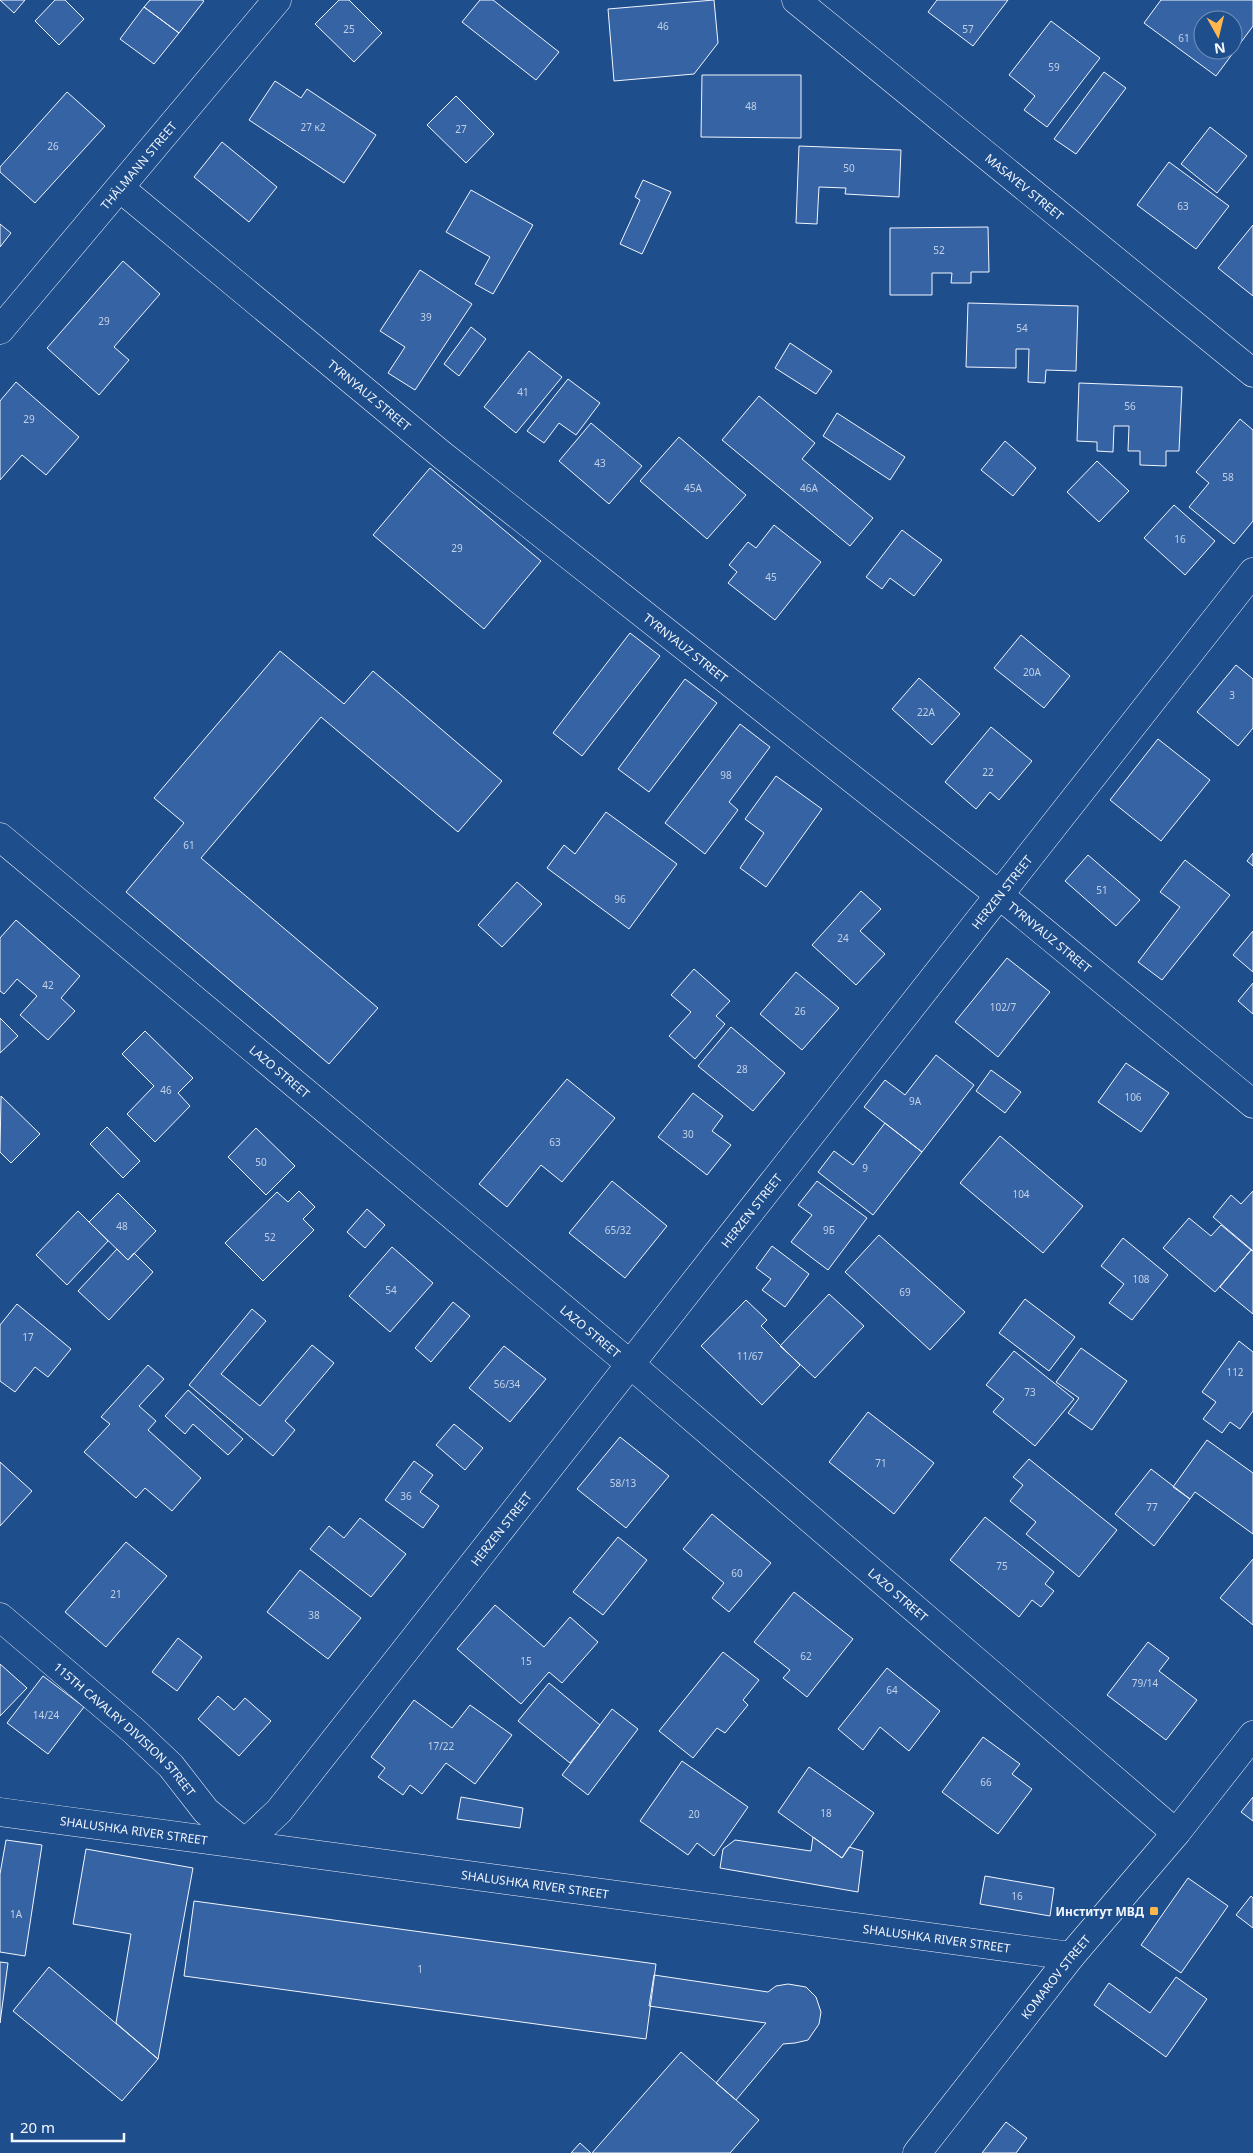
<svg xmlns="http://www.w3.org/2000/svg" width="1253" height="2153" font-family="'Noto Sans',sans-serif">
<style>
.building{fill:#3563a3;stroke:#f2f6ff;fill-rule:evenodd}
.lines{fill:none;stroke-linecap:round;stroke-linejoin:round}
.street-casing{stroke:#f2f6ff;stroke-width:29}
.secondary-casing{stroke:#f2f6ff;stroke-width:29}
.street{stroke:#1f4e8c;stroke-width:28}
.secondary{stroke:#1f4e8c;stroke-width:28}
.poi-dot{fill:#ffb74d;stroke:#1f4e8c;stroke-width:2}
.labels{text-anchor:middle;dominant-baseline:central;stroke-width:4;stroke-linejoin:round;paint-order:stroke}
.number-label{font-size:10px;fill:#c3d1e8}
.street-label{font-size:12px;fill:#f2f6ff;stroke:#1f4e8c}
.poi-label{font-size:12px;font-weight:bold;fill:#f2f6ff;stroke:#1f4e8c;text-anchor:end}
</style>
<rect width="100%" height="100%" fill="#1f4e8c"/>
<path class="building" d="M 0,0 L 25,0 L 14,13 Z
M 55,0 L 65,0 L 84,19 L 59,45 L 35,21 Z
M 150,0 L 202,0 L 204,1 L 179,33 L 144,7 Z
M 339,0 L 349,0 L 382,33 L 354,62 L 315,24 Z
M 480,0 L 493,0 L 559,52 L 536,80 L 462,22 Z
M 714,0 L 718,43 L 694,74 L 614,81 L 608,9 Z
M 937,0 L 1008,0 L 973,46 L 928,12 Z
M 1161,0 L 1253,0 L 1253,26 L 1216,76 L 1144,23 ZM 1203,20 L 1233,20 L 1233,50 L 1203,50 Z
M 144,7 L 179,33 L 154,64 L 120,39 Z
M 1051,21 L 1100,58 L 1047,127 L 1024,110 L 1035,96 L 1009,75 Z
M 1104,72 L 1126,88 L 1076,154 L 1054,139 Z
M 702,75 L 801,75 L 801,138 L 701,137 Z
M 275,81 L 301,98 L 307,89 L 376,135 L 344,183 L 249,120 Z
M 67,92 L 105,126 L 35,203 L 0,172 L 0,167 Z
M 456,96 L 494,134 L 466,163 L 427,125 Z
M 1210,127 L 1247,156 L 1217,193 L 1181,164 Z
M 222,142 L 277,187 L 249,222 L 194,177 Z
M 799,146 L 901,150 L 899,197 L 845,194 L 846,188 L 819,187 L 817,224 L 796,223 Z
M 1169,162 L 1229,206 L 1196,249 L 1137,205 Z
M 643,180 L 671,192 L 642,254 L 620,244 L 640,200 L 635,197 Z
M 471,190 L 533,225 L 493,294 L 475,284 L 490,257 L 446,232 Z
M 0,224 L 11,233 L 0,247 Z
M 1253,225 L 1253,296 L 1218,268 Z
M 988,227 L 989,272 L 971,272 L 971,283 L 951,283 L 952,273 L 932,273 L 932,295 L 890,295 L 890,228 Z
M 123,261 L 160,294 L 114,347 L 129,360 L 99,395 L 47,348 Z
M 420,270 L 472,304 L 415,390 L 388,373 L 405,347 L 380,331 Z
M 968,303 L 1078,306 L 1076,371 L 1046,370 L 1045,383 L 1028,382 L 1029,349 L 1016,349 L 1016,368 L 966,367 Z
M 471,327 L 486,339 L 459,376 L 444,364 Z
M 790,343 L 832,371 L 816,394 L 775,368 Z
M 529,351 L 562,377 L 516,433 L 484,407 Z
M 568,379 L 600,403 L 576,435 L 559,423 L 544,443 L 527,431 Z
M 16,382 L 79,437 L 46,475 L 22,455 L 0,480 L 0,401 Z
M 1079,383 L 1182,387 L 1179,451 L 1166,451 L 1166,466 L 1140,465 L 1140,451 L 1128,451 L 1129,426 L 1114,426 L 1113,452 L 1097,451 L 1097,442 L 1077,441 Z
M 759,396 L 815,443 L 802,459 L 873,518 L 850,546 L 722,440 Z
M 837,413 L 905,457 L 890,480 L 823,436 Z
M 1240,419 L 1253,430 L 1253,521 L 1234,544 L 1189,507 L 1209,483 L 1196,472 Z
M 591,423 L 642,466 L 609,504 L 559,461 Z
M 679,437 L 746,495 L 707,539 L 640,481 Z
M 1005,441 L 1036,468 L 1013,496 L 981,470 Z
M 1097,461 L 1129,491 L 1099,522 L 1067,492 Z
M 430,468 L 541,561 L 484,629 L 373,535 Z
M 1174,505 L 1215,541 L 1185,575 L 1144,538 Z
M 774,525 L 821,562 L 775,620 L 728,583 L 737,572 L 729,565 L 748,542 L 756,548 Z
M 902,530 L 942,560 L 914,596 L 890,578 L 882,589 L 866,577 Z
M 630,633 L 660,656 L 582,756 L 553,733 Z
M 1021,635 L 1070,676 L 1044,708 L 994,668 Z
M 280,651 L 344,704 L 373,671 L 502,781 L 458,832 L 321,717 L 201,858 L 378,1008 L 329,1064 L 126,892 L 184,823 L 154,798 Z
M 1236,665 L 1253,679 L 1253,728 L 1238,746 L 1197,712 Z
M 919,678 L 960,714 L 932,745 L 892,709 Z
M 685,679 L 717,703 L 649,792 L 618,769 Z
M 740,724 L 770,747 L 729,802 L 738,810 L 705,854 L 665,823 Z
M 991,727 L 1032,761 L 999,800 L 990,792 L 976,809 L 945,782 Z
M 1158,739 L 1210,780 L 1161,841 L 1110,800 Z
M 776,776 L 822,809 L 766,887 L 740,868 L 764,833 L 745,819 Z
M 606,812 L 677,864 L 629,929 L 547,868 L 564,845 L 575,854 Z
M 1253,853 L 1253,866 L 1247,861 Z
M 1088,855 L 1140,900 L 1116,926 L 1065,881 Z
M 1185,860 L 1230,895 L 1162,980 L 1138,962 L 1180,907 L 1160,892 Z
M 517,882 L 542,904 L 502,947 L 478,925 Z
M 861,891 L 881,909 L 860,931 L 885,954 L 856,985 L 812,945 Z
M 16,920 L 80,976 L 61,998 L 75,1011 L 48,1040 L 20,1015 L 37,996 L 17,979 L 4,994 L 0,991 L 0,938 Z
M 1253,931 L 1253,972 L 1233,955 Z
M 1007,958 L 1050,992 L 998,1057 L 955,1022 Z
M 694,969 L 730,1001 L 716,1016 L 725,1024 L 695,1059 L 669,1036 L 691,1012 L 671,995 Z
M 796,972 L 839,1008 L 802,1050 L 760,1014 Z
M 1253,983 L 1253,1014 L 1238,1001 Z
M 0,1018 L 18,1036 L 0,1053 Z
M 731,1027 L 785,1073 L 753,1111 L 698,1066 Z
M 145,1031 L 193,1078 L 178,1093 L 190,1106 L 155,1142 L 127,1114 L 154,1086 L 122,1054 Z
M 936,1055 L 974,1085 L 922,1152 L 864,1107 L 885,1080 L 905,1095 Z
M 1126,1063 L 1169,1093 L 1141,1132 L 1098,1102 Z
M 991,1070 L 1021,1092 L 1005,1113 L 976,1091 Z
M 567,1079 L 615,1118 L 562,1182 L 541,1165 L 507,1207 L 479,1184 Z
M 693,1093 L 723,1116 L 712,1131 L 731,1145 L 707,1175 L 658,1137 Z
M 1,1096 L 40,1134 L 11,1163 L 0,1152 Z
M 885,1123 L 922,1152 L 873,1215 L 818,1172 L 834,1151 L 853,1165 Z
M 107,1127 L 140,1161 L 123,1178 L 90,1144 Z
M 256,1128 L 295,1166 L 266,1195 L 228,1157 Z
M 1000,1136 L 1083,1206 L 1043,1253 L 960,1183 Z
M 612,1181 L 667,1226 L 625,1278 L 569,1233 Z
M 817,1181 L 867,1218 L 828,1270 L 791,1242 L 812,1215 L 798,1205 Z
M 299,1191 L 315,1207 L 303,1219 L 314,1230 L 263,1281 L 225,1243 L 277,1192 L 288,1202 Z
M 1253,1191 L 1253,1251 L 1213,1217 L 1231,1195 L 1241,1204 Z
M 118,1193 L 156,1231 L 128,1260 L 89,1222 Z
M 367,1209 L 385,1225 L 365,1248 L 347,1232 Z
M 78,1211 L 108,1241 L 67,1285 L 36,1255 Z
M 1189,1218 L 1211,1236 L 1221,1225 L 1251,1250 L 1215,1292 L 1163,1248 Z
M 879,1235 L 965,1312 L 930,1350 L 845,1272 Z
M 1123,1238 L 1168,1275 L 1132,1320 L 1109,1303 L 1124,1284 L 1101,1266 Z
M 772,1246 L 809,1274 L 785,1307 L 762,1290 L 771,1279 L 756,1268 Z
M 392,1247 L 433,1283 L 390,1332 L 349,1296 Z
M 117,1249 L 128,1260 L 134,1253 L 153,1272 L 109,1320 L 78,1291 Z
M 1251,1250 L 1253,1251 L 1253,1314 L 1220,1287 Z
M 829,1294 L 864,1326 L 815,1378 L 780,1346 Z
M 1025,1299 L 1075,1337 L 1049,1371 L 999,1333 Z
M 746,1300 L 767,1320 L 761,1326 L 800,1365 L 762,1405 L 701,1346 Z
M 453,1302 L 470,1316 L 431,1362 L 415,1348 Z
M 17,1304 L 71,1349 L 48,1377 L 35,1367 L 15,1392 L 0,1381 L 0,1325 Z
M 252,1309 L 266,1321 L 221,1374 L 260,1406 L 312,1345 L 334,1363 L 285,1421 L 295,1430 L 273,1456 L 189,1385 Z
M 1239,1341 L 1253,1352 L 1253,1411 L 1240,1429 L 1230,1422 L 1222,1433 L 1203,1419 L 1216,1402 L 1202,1392 Z
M 504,1346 L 546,1379 L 510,1422 L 469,1388 Z
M 1081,1348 L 1127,1381 L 1092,1430 L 1068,1413 L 1079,1398 L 1056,1382 Z
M 1014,1351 L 1074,1399 L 1035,1446 L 993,1412 L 1004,1399 L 986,1385 Z
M 148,1365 L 164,1379 L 139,1406 L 156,1421 L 148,1430 L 201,1478 L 172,1511 L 145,1488 L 136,1498 L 84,1452 L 110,1424 L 101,1417 Z
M 188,1390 L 243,1439 L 228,1455 L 193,1424 L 185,1434 L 165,1416 Z
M 868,1412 L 934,1463 L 894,1514 L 829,1462 Z
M 454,1424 L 483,1448 L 465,1470 L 436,1445 Z
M 620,1437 L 669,1476 L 626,1528 L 577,1489 Z
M 1207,1440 L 1253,1473 L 1253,1534 L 1195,1492 L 1190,1499 L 1173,1487 Z
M 1029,1459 L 1117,1530 L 1079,1577 L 1026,1534 L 1036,1522 L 1010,1501 L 1023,1485 L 1013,1477 Z
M 414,1461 L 433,1475 L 420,1492 L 439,1506 L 423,1528 L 385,1500 Z
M 0,1462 L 32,1491 L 0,1526 Z
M 1151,1469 L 1190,1499 L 1154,1546 L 1115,1514 Z
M 712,1514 L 771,1563 L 729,1612 L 712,1598 L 724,1583 L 683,1549 Z
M 985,1517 L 1054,1572 L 1045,1584 L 1054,1591 L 1041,1607 L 1032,1600 L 1019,1617 L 950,1560 Z
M 360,1518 L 406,1554 L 371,1597 L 310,1549 L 329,1526 L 344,1538 Z
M 618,1537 L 647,1560 L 603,1615 L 573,1592 Z
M 126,1542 L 167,1576 L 106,1647 L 65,1612 Z
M 1253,1559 L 1253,1625 L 1220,1598 Z
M 300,1570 L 361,1618 L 328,1659 L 267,1612 Z
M 794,1592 L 853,1639 L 807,1697 L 783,1678 L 790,1670 L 754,1642 Z
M 495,1605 L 544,1647 L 570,1617 L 598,1642 L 562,1683 L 549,1672 L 521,1704 L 457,1649 Z
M 178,1638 L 202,1657 L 177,1691 L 152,1672 Z
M 1148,1642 L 1169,1658 L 1159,1671 L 1197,1700 L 1166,1740 L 1107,1695 Z
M 723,1652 L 759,1680 L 743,1700 L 748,1705 L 725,1733 L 717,1728 L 693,1758 L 659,1731 Z
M 0,1664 L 27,1688 L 0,1716 Z
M 887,1668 L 940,1711 L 909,1751 L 880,1727 L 863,1750 L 838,1729 Z
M 43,1676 L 84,1707 L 48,1754 L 7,1723 Z
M 549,1683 L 600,1725 L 570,1763 L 518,1721 Z
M 218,1696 L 234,1710 L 245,1698 L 271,1721 L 239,1756 L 198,1719 Z
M 414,1700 L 452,1728 L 470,1705 L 512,1735 L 475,1784 L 446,1763 L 422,1794 L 410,1785 L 403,1795 L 378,1777 L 385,1768 L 371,1757 Z
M 612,1709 L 638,1729 L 588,1795 L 562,1775 Z
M 983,1737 L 1020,1764 L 1012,1774 L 1032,1789 L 998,1834 L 942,1792 Z
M 682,1761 L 748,1807 L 714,1856 L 697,1843 L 688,1855 L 640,1821 Z
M 809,1767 L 874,1813 L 842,1858 L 778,1812 Z
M 461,1797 L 523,1808 L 520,1828 L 457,1819 Z
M 1253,1797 L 1253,1821 L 1241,1812 Z
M 813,1837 L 842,1858 L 849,1847 L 863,1851 L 858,1892 L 720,1868 L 723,1849 L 735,1840 L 811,1851 Z
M 6,1840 L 42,1845 L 25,1956 L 0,1952 L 0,1874 Z
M 86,1849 L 193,1868 L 158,2059 L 116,2023 L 131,1934 L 73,1924 Z
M 985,1876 L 1054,1888 L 1050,1916 L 980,1904 Z
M 1188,1878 L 1228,1906 L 1181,1973 L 1141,1945 Z
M 1251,1896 L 1253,1898 L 1253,1928 L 1236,1915 Z
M 194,1901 L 656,1964 L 646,2039 L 184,1976 Z
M 0,1962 L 8,1963 L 0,2023 Z
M 49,1967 L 158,2059 L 122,2101 L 13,2011 Z
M 654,1975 L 768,1992 L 776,1986 L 788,1984 L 806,1987 L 816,1997 L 821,2012 L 819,2024 L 808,2040 L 795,2043 L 783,2044 L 736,2100 L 716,2083 L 766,2023 L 649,2006 Z
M 1176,1977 L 1207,1999 L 1166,2057 L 1094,2005 L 1109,1983 L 1150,2013 Z
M 681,2052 L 759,2120 L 730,2153 L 592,2153 Z
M 1006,2122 L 1027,2138 L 1016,2153 L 982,2153 Z
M 580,2143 L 591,2153 L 571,2153 Z"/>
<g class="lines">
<defs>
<g id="street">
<path id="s1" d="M 796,0 L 1253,373"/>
<path id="s2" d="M 120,188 L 442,455 L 998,894 L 1253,1104"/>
<path id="s3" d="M 0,330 L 277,0"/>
<path id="s4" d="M 0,837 L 630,1364 L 1176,1833"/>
<path id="s5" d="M 0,1617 L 134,1731 L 171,1766 L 206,1811 L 245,1843 L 279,1811 L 1253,572"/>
<path id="s6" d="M 0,1812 L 1071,1956"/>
</g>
<g id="secondary">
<path id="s7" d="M 917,2153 L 1071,1956 L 1176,1833 L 1253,1735"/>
</g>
</defs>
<use href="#street" class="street-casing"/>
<use href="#secondary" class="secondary-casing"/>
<use href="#street" class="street"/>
<use href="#secondary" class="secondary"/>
</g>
<rect class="poi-dot" x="1149" y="1906" width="10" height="10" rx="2.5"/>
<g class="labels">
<g class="number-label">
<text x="663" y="26">46</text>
<text x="349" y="29">25</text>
<text x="968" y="29">57</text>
<text x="1184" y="38">61</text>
<text x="1054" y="67">59</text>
<text x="751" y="106">48</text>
<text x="313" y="127">27 к2</text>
<text x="461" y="129">27</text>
<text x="53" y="146">26</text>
<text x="849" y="168">50</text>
<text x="1183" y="206">63</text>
<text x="939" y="250">52</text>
<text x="426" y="317">39</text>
<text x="104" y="321">29</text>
<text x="1022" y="328">54</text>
<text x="523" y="392">41</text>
<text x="1130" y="406">56</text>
<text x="29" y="419">29</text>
<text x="600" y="463">43</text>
<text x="1228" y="477">58</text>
<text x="693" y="488">45А</text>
<text x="809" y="488">46А</text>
<text x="1180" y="539">16</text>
<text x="457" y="548">29</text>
<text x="771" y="577">45</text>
<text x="1032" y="672">20А</text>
<text x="1232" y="695">3</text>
<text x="926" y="712">22А</text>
<text x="988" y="772">22</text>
<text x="726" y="775">98</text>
<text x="189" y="845">61</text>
<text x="1102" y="890">51</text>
<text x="620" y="899">96</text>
<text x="843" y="938">24</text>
<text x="48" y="985">42</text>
<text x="1003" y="1007">102/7</text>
<text x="800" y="1011">26</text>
<text x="742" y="1069">28</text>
<text x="166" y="1090">46</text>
<text x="1133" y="1097">106</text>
<text x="915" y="1101">9А</text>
<text x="688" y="1134">30</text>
<text x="555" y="1142">63</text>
<text x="261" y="1162">50</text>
<text x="865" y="1168">9</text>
<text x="1021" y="1194">104</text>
<text x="122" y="1226">48</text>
<text x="618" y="1230">65/32</text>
<text x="829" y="1230">9Б</text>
<text x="270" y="1237">52</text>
<text x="1141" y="1279">108</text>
<text x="391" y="1290">54</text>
<text x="905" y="1292">69</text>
<text x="28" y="1337">17</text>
<text x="750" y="1356">11/67</text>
<text x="1235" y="1372">112</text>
<text x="507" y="1384">56/34</text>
<text x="1030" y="1392">73</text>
<text x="881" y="1463">71</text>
<text x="623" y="1483">58/13</text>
<text x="406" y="1496">36</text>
<text x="1152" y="1507">77</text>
<text x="1002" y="1566">75</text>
<text x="737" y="1573">60</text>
<text x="116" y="1594">21</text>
<text x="314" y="1615">38</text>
<text x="806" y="1656">62</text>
<text x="526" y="1661">15</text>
<text x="1145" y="1683">79/14</text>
<text x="892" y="1690">64</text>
<text x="46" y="1715">14/24</text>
<text x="441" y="1746">17/22</text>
<text x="986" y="1782">66</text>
<text x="826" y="1813">18</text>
<text x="694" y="1814">20</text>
<text x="1017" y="1896">16</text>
<text x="16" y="1914">1А</text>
<text x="420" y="1969">1</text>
</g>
<g class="street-label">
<text stroke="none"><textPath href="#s3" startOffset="215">THÄLMANN STREET</textPath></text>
<text stroke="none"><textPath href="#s1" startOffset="295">MASAYEV STREET</textPath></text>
<text stroke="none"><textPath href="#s2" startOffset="324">TYRNYAUZ STREET</textPath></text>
<text stroke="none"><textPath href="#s2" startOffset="729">TYRNYAUZ STREET</textPath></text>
<text stroke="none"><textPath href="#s5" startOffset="1550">HERZEN STREET</textPath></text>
<text stroke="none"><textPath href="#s2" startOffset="1194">TYRNYAUZ STREET</textPath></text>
<text stroke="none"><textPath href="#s4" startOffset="365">LAZO STREET</textPath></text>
<text stroke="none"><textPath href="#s5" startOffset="1145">HERZEN STREET</textPath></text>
<text stroke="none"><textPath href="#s4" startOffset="770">LAZO STREET</textPath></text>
<text stroke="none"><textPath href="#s5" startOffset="740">HERZEN STREET</textPath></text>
<text stroke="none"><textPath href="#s4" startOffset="1175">LAZO STREET</textPath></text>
<text stroke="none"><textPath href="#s5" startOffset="168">115TH CAVALRY DIVISION STREET</textPath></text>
<text stroke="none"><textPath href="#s6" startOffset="135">SHALUSHKA RIVER STREET</textPath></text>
<text stroke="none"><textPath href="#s6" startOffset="540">SHALUSHKA RIVER STREET</textPath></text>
<text stroke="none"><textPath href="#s6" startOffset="945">SHALUSHKA RIVER STREET</textPath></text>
<text stroke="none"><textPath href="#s7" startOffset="224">KOMAROV STREET</textPath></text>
</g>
<g class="poi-label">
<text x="1144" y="1911">Институт МВД</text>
</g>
</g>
<g transform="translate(1218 35) rotate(172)"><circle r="24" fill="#1f4e8c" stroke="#7391ba"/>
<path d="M0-4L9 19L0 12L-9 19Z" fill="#ffb74d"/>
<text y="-8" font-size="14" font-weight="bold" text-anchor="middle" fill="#f2f6ff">N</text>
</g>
<path d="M12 2133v8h112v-8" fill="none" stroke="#f2f6ff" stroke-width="2.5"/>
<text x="20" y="2133" font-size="15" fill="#f2f6ff" stroke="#1f4e8c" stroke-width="4" paint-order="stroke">20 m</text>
</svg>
